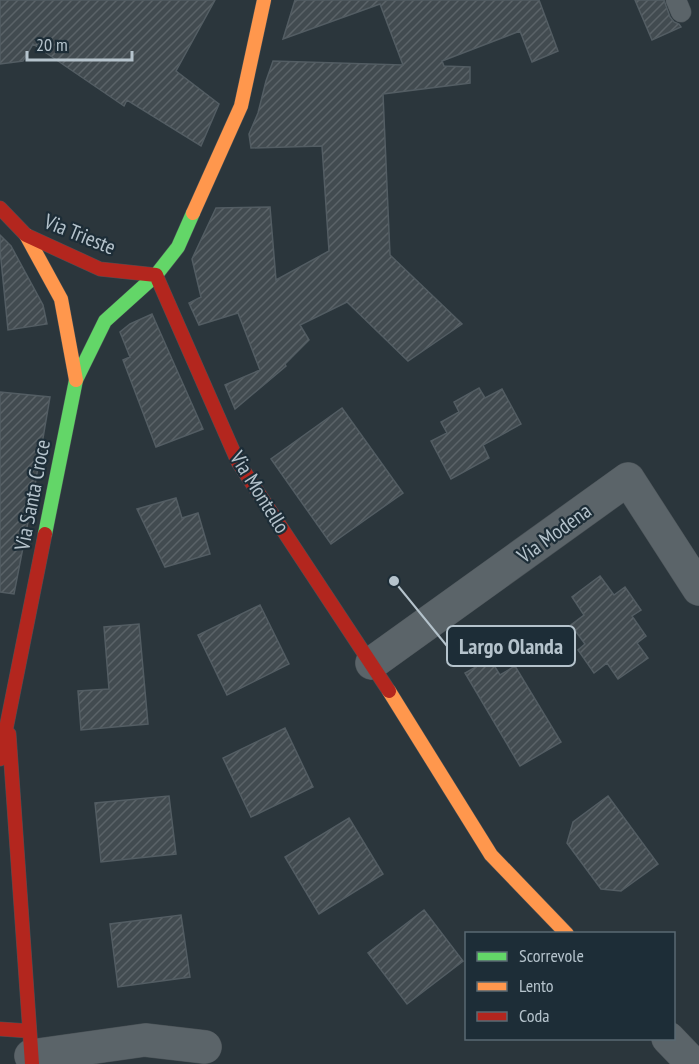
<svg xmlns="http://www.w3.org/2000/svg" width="699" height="1064" font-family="'PT Sans Narrow',sans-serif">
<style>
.building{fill:url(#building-hatch);stroke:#535d63;stroke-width:1.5}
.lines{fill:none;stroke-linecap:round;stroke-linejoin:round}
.lane-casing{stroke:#495156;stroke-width:21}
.street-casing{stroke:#495156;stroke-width:34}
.fast-casing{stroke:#495156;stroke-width:15}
.slow-casing{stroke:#495156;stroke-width:15}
.jam-casing{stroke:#495156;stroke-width:15}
.lane{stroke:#5b6469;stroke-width:20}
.street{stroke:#5b6469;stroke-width:33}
.fast{stroke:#63d668;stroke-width:14}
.slow{stroke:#ff974d;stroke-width:14}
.jam{stroke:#b3261e;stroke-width:14}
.labels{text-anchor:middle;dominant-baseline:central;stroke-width:4.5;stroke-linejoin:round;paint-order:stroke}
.street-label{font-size:21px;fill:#b5c3cc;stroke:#1d2d37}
.leader{fill:none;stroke:#b5c3cc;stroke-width:2}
.callout-dot{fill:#b5c3cc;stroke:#1d2d37;stroke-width:2}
.callout{fill:#1d2d37;stroke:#b5c3cc;stroke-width:2}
.callout-label{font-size:22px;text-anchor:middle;font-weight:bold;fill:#b5c3cc}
</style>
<defs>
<pattern id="building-hatch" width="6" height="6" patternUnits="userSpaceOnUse" patternTransform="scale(1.5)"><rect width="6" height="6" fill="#424b50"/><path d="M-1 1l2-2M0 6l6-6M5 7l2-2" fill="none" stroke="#5b6368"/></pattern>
</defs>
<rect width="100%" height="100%" fill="#2b363c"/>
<path class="building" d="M 0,0 L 215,0 L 176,71 L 219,104 L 201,146 L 127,100 L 124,106 L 33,44 L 23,61 L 0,64 Z
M 295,0 L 539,0 L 558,51 L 532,62 L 520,31 L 442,61 L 444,66 L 470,67 L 470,83 L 383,94 L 390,255 L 462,324 L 408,361 L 347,302 L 300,325 L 309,340 L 285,364 L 286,366 L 235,409 L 225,385 L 260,370 L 238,313 L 199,325 L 189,303 L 201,297 L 192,259 L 216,208 L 270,207 L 276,280 L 329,251 L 322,146 L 251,148 L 249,134 L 258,113 L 266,81 L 273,61 L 403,65 L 380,4 L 283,39 Z
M 635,0 L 664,0 L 670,17 L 674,22 L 679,24 L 681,27 L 652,40 Z
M 0,235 L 11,246 L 43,305 L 47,324 L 8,330 L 0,250 Z
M 152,314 L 203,429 L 156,447 L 123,360 L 130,357 L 120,332 L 130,324 Z
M 479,388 L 485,398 L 502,389 L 521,424 L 483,445 L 489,458 L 451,479 L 431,441 L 447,433 L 441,422 L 459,412 L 454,402 Z
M 0,392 L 50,397 L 34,491 L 14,594 L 0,592 Z
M 342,408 L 403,493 L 331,544 L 271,459 Z
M 176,498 L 182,518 L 198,513 L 210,554 L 165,567 L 137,509 Z
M 600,576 L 614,595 L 625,587 L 641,610 L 632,616 L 646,636 L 637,643 L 648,658 L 618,679 L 607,663 L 594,673 L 578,650 L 585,644 L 571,625 L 584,615 L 572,597 Z
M 260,605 L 289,664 L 227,695 L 198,635 Z
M 139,624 L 148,724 L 81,730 L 78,691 L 109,689 L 104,627 Z
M 490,659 L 500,675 L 515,666 L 561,742 L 520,766 L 465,673 Z
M 285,728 L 313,787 L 251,817 L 223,758 Z
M 169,796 L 176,854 L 101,862 L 95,803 Z
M 608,796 L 658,864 L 621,891 L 601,889 L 567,843 L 573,822 Z
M 349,818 L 383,874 L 319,914 L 285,857 Z
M 424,910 L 463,961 L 407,1004 L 368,953 Z
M 181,915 L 190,977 L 118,987 L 110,924 Z"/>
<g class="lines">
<defs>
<path id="lane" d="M 676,0 L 681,12"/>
<path id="street" d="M 372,663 L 628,479 L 699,589
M 668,1038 L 693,1064
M 31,1056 L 145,1040 L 205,1047"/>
<path id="fast" d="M 45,534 L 76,380 L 105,321 L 156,275 L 178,247 L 193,213"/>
<path id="slow" d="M 193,213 L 241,106 L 264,0
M 26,235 L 61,299 L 76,380
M 389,691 L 491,855 L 567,934"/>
<path id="jam" d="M 0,208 L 26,235 L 100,269 L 156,275
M 156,275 L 238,462 L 389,691
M 9,734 L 32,1064
M 0,759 L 45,534
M 0,1029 L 29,1031"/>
</defs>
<use href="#lane" class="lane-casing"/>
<use href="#street" class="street-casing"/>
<use href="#fast" class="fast-casing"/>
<use href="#slow" class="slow-casing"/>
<use href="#jam" class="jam-casing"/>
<use href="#lane" class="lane"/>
<use href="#street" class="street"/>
<use href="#fast" class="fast"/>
<use href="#slow" class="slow"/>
<use href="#jam" class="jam"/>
</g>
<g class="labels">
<g class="street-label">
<text transform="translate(80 234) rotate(22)">Via Trieste</text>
<text transform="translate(260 492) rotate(58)">Via Montello</text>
<text transform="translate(32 495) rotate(-79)">Via Santa Croce</text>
<text transform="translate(554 533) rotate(-36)">Via Modena</text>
</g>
</g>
<path class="leader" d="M394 581L447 646"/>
<circle class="callout-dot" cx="394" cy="581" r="6"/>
<rect class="callout" x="447" y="626" width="128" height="40" rx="6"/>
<g class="callout-label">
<text x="511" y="654">Largo Olanda</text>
</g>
<rect x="465" y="932" width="210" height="108" fill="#1d2d37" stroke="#5a6973" stroke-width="1.5"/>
<rect x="477" y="952" width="30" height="9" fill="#63d668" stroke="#5a6973" stroke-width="1.5"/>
<text x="519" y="962" font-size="18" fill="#b5c3cc">Scorrevole</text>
<rect x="477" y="982" width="30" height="9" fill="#ff974d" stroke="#5a6973" stroke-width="1.5"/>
<text x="519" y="992" font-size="18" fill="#b5c3cc">Lento</text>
<rect x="477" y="1012" width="30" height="9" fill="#b3261e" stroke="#5a6973" stroke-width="1.5"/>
<text x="519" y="1022" font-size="18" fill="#b5c3cc">Coda</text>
<path d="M27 51v9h105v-9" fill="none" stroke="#b5c3cc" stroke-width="3"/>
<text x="36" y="51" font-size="18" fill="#b5c3cc" stroke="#1d2d37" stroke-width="4.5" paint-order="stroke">20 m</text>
</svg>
